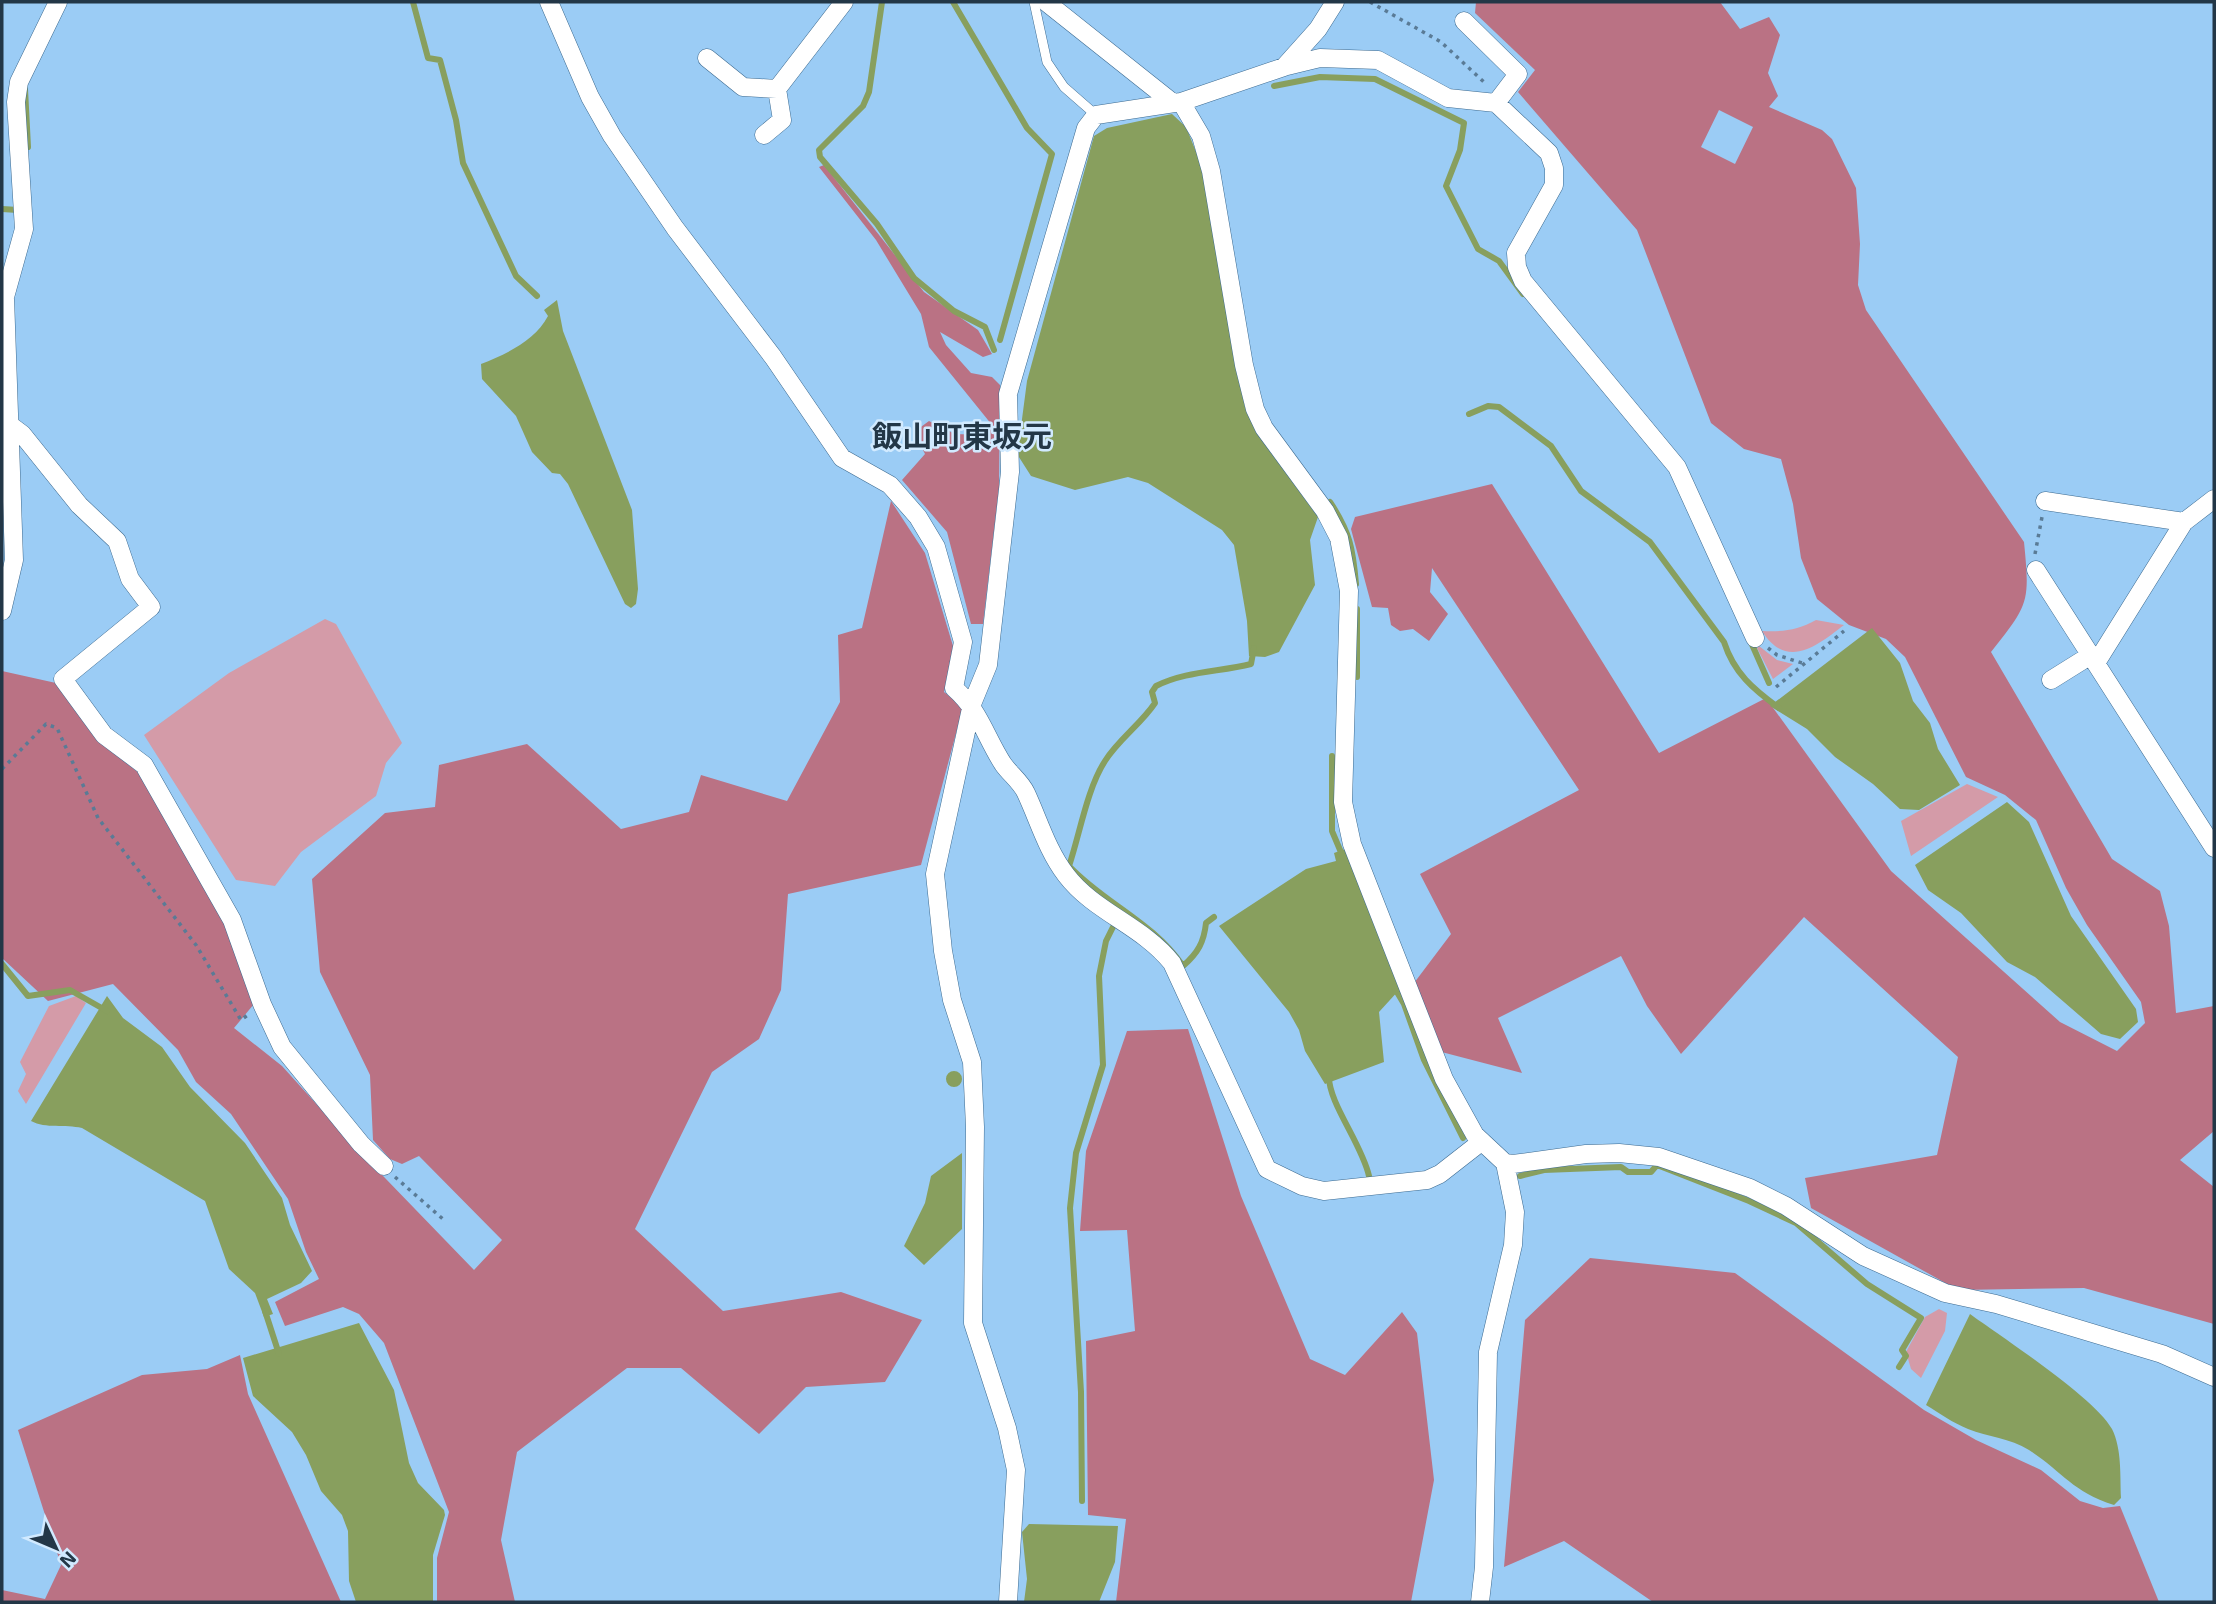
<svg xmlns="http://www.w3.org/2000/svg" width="2216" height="1604" font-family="'Exo 2','Noto Sans JP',sans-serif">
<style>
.green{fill:#d49ba8}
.forest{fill:#ba7284;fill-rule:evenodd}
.water{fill:#889f5e}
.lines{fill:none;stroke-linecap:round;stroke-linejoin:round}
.stream{stroke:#889f5e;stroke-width:6}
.lane-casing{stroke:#3c6a90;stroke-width:10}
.street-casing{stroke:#3c6a90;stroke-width:19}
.path{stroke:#5a7b96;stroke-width:3.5;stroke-dasharray:3.5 5;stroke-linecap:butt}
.lane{stroke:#fff;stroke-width:9}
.street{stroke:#fff;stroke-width:18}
.labels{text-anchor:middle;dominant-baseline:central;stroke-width:5;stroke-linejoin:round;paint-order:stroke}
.quarter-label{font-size:30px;font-weight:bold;fill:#233747;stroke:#d1eaff}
</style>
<rect width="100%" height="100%" fill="#9bccf5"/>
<path class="green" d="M 325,619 L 336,624 L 402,743 L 386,763 L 376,796 L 301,852 L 275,886 L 236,880 L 144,735 L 229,673 Z
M 1816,620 L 1844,625 C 1818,645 1787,671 1762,631 C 1783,632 1798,630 1816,620 Z
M 1759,646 L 1777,660 L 1793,664 L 1773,679 L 1757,648 Z
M 1967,784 L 1998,797 L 1911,856 L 1901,821 Z
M 76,996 L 86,1003 L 26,1104 L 18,1091 L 26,1074 L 20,1062 L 49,1006 Z
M 1939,1309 L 1947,1313 L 1945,1331 L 1921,1378 L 1911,1369 L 1906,1352 L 1925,1317 Z"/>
<path class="forest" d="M 1476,2 L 1720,2 L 1740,29 L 1769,17 L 1780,35 L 1768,73 L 1778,96 L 1769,107 L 1822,130 L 1832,139 L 1856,188 L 1860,244 L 1858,285 L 1866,310 L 2024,542 C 2030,603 2029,604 1991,652 L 2112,859 L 2160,891 L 2169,926 L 2176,1013 L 2214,1006 L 2214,1131 L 2180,1160 L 2214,1187 L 2214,1324 L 2084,1288 L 1958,1290 L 1811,1208 L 1805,1178 L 1937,1155 L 1958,1057 L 1804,917 L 1681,1054 L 1647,1006 L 1621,956 L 1498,1018 L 1522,1073 L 1430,1049 L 1405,995 L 1451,934 L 1420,874 L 1579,790 L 1432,568 L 1430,592 L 1448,614 L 1429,641 L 1413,629 L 1400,631 L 1391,625 L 1388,608 L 1372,607 L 1351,529 L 1355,517 L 1492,484 L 1659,753 L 1766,698 L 1891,871 L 2060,1022 L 2117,1051 L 2145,1023 L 2141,1002 L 2087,925 L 2066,888 L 2036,820 L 2005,795 L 1966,777 L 1905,657 L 1886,639 L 1849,625 L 1817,599 L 1801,558 L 1793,504 L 1781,459 L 1744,449 L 1711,423 L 1637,230 L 1518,92 L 1535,70 L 1475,13 ZM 1719,110 L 1753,127 L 1735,164 L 1701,147 Z
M 824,165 L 924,292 L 978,330 L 992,354 L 983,357 L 940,332 L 946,345 L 971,373 L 992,377 L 1000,385 L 999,488 L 983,624 L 971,624 L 947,532 L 902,480 L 925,454 L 914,432 L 929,421 L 955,434 L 984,435 L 992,425 L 929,347 L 921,314 L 876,240 L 819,167 Z
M 891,501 L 925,553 L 953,646 L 944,692 L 963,707 L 921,865 L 788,894 L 781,990 L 759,1039 L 712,1072 L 635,1229 L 723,1311 L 841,1292 L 922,1320 L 885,1382 L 806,1387 L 759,1434 L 681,1368 L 627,1368 L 517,1452 L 501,1540 L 515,1602 L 437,1602 L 437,1558 L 449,1512 L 384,1343 L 359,1314 L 343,1307 L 285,1326 L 275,1302 L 319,1279 L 306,1252 L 288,1199 L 231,1114 L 196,1082 L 178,1050 L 113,984 L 48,1001 L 2,958 L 2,671 L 56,683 L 99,741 L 139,773 L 218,906 L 254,1004 L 234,1028 L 282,1066 L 356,1148 L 474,1270 L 502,1240 L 419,1156 L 402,1164 L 390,1159 L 373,1140 L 370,1075 L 320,972 L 312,879 L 385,813 L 435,807 L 439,765 L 527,744 L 621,829 L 689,812 L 701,775 L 787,801 L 840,702 L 838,635 L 862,628 Z
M 1188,1029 L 1241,1196 L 1310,1359 L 1345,1375 L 1402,1312 L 1417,1333 L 1434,1480 L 1411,1602 L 1116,1602 L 1126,1519 L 1088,1515 L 1086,1341 L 1135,1331 L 1127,1230 L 1080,1231 L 1086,1151 L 1127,1031 Z
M 1590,1258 L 1735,1273 L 1924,1410 L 1976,1440 L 2041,1470 L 2080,1501 L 2103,1508 L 2120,1506 L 2159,1602 L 1653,1602 L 1564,1541 L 1504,1567 L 1525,1320 Z
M 240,1355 L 248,1394 L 341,1602 L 2,1602 L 2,1590 L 45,1599 L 61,1565 L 18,1430 L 142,1375 L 207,1369 Z"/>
<path class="water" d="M 1172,114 L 1186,127 L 1201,164 L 1245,407 L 1258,434 L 1318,517 L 1310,540 L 1315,585 L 1279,652 L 1265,657 L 1249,656 L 1247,621 L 1234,545 L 1222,530 L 1148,483 L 1128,477 L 1075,490 L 1031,476 L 1017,454 L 1026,447 L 1019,442 L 1027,381 L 1094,136 L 1107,128 Z
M 557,300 L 563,331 L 632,510 L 638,589 L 636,604 L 631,608 L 625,604 L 568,484 L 560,474 L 552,473 L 532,452 L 516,416 L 482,379 L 481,364 C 506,354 535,341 548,316 L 544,310 Z
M 1872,628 L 1900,663 L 1913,701 L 1930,723 L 1938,749 L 1960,785 L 1919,810 L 1900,809 L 1873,784 L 1835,757 L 1807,729 L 1770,706 Z
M 2007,802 L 2029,822 L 2071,916 L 2136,1009 L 2138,1022 L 2120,1039 L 2101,1034 L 2035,977 L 2007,962 L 1961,913 L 1928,890 L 1915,865 Z
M 1345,849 L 1400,989 L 1379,1012 L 1384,1062 L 1325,1084 L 1305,1051 L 1299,1030 L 1289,1012 L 1219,926 L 1306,869 L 1336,861 L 1334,853 Z
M 107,996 L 123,1018 L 162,1047 L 190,1087 L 245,1143 L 282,1198 L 290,1225 L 312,1271 L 301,1283 L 267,1299 L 273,1314 L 264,1317 L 255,1293 L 229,1269 L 205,1201 L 82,1128 C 65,1124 46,1129 31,1121 Z
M946 1079a8 8 0 1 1 16 0a8 8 0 1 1-16 0Z
M 962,1153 L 962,1229 L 924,1265 L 904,1246 L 925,1203 L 931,1176 Z
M 1970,1314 C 2003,1338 2094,1397 2112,1429 C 2122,1449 2120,1476 2121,1498 L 2114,1505 C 2071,1491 2063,1472 2029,1450 C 2010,1438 1988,1437 1968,1429 C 1953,1423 1939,1413 1926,1405 Z
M 359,1323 L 394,1390 L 409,1463 L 418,1483 L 444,1510 L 445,1515 L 433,1555 L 433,1602 L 356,1602 L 349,1581 L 348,1531 L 342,1515 L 321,1491 L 306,1455 L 292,1432 L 253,1396 L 243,1358 Z
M 1029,1524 L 1118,1526 L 1115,1562 L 1099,1602 L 1024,1602 L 1027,1579 L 1022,1532 Z"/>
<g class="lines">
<path class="stream" d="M 413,2 L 428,58 L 440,60 L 456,120 L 463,163 L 516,276 L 537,296
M 882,2 L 869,92 L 863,106 L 819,150 L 820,157 L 877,224 L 914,278 L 954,311 L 985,327 L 994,350
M 953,2 L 1027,128 L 1052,154 L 1000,340
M 1274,86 L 1320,77 L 1375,79 L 1464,123 L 1460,150 L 1446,186 L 1478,249 L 1499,261 L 1523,294
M 25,89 L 28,147
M 2,209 L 18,210
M 1469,414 L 1488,406 L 1499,407 L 1551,446 L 1581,491 L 1650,542 L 1724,642 C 1734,673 1753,689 1779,708
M 1328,504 L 1330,502 C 1350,532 1353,549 1356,584
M 1750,640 L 1769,683
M 1357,677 L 1357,609
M 1332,756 L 1332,831 L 1343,857
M 1214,917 L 1206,923 C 1204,942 1198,953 1183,966 C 1152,921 1105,904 1069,866 C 1080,833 1087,789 1105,761 C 1119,739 1141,724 1155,703 L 1152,692 L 1156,686 C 1186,671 1219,672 1251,664 L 1254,648
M 2,964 L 28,996 L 70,990 L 107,1011
M 1394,987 L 1404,1004 L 1424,1060 L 1463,1138
M 1329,1076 C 1328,1102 1362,1144 1369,1176
M 1520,1176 L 1544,1170 L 1621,1167 L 1628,1172 L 1651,1172 L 1657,1165 L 1749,1201 L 1796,1223 L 1867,1284 L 1921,1318 L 1902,1350 L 1906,1356 L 1899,1367
M 265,1311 L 279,1354
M 1082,1501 L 1081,1392 L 1070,1208 L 1076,1153 L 1103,1065 L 1099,976 L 1106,941 L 1113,927"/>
<defs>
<path id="lane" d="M 1034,2 L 1047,62 L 1064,87 L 1096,115"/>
<path id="street" d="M 549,2 L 590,97 L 612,136 L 675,228 L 773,357 L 842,458 L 890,485 L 918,517 L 936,547 L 963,642 L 954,688 C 980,711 985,736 1003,764 C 1010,774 1021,782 1026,793 C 1039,821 1047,850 1066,875 C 1094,912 1143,926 1172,963 L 1267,1169 L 1302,1186 L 1324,1191 L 1427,1180 L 1440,1174 L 1481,1142
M 1046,2 L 1173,103
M 1464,21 L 1518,74 L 1496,103
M 707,58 L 743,87 L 777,89
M 1287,66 L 1320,58 L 1378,60 L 1448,98 L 1496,103 L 1549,153 L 1554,168 L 1554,185 L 1516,253 L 1517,267 L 1523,281 L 1677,467 L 1755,638
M 1181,102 L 1201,136 L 1211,171 L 1244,365 L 1255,409 L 1264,428 L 1325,511 L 1339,538 L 1349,591 L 1343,802 L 1352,844 L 1444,1079 L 1475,1135 L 1505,1163 L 1513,1164 L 1586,1154 L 1619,1153 L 1659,1157 L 1750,1188 L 1786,1206 L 1863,1256 L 1945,1293 L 1996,1304 L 2162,1354 L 2214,1377
M 764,135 L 782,120 L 777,89 L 844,2
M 10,425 L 22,434 L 79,505 L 117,541 L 130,579 L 151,607 L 63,679 L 104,735 L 144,765 L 232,920 L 262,1004 L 282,1047 L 361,1144 L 384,1166
M 2045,501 L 2184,522 L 2214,499
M 2036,570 L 2214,848
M 2,611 L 14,560 L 5,297 L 24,229 L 16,102 L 19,82 L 58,2
M 2096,663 L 2184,522
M 2051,680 L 2091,655
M 1008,1602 L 1016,1470 L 1007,1428 L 973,1323 L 975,1127 L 972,1062 L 952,1000 L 943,951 L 935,874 L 972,704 L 988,665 L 1010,472 L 1008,394 L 1086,128 L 1096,115 L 1181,102 L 1284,67 L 1318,29 L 1335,2
M 1480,1602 L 1484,1567 L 1488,1352 L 1513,1245 L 1515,1212 L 1505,1163"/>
</defs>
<use href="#lane" class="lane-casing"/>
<use href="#street" class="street-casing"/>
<path class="path" d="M 1370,2 L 1441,42 L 1485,83
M 2035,554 L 2042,517
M 1768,648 L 1777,655 L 1802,663
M 1776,687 L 1844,631
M 2,769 L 46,724 L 57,728 L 98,818 L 196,945 L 241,1020 L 249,1014
M 395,1177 L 444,1220"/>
<use href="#lane" class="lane"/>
<use href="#street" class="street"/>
</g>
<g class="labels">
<g class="quarter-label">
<text x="962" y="435">飯山町東坂元</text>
</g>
</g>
<rect width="2216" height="1604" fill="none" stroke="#233747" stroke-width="7"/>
<g transform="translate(56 1548) rotate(134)" stroke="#d1eaff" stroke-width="5" paint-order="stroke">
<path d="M0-5L12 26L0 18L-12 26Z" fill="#233747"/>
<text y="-10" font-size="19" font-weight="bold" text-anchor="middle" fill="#233747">N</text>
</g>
</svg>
